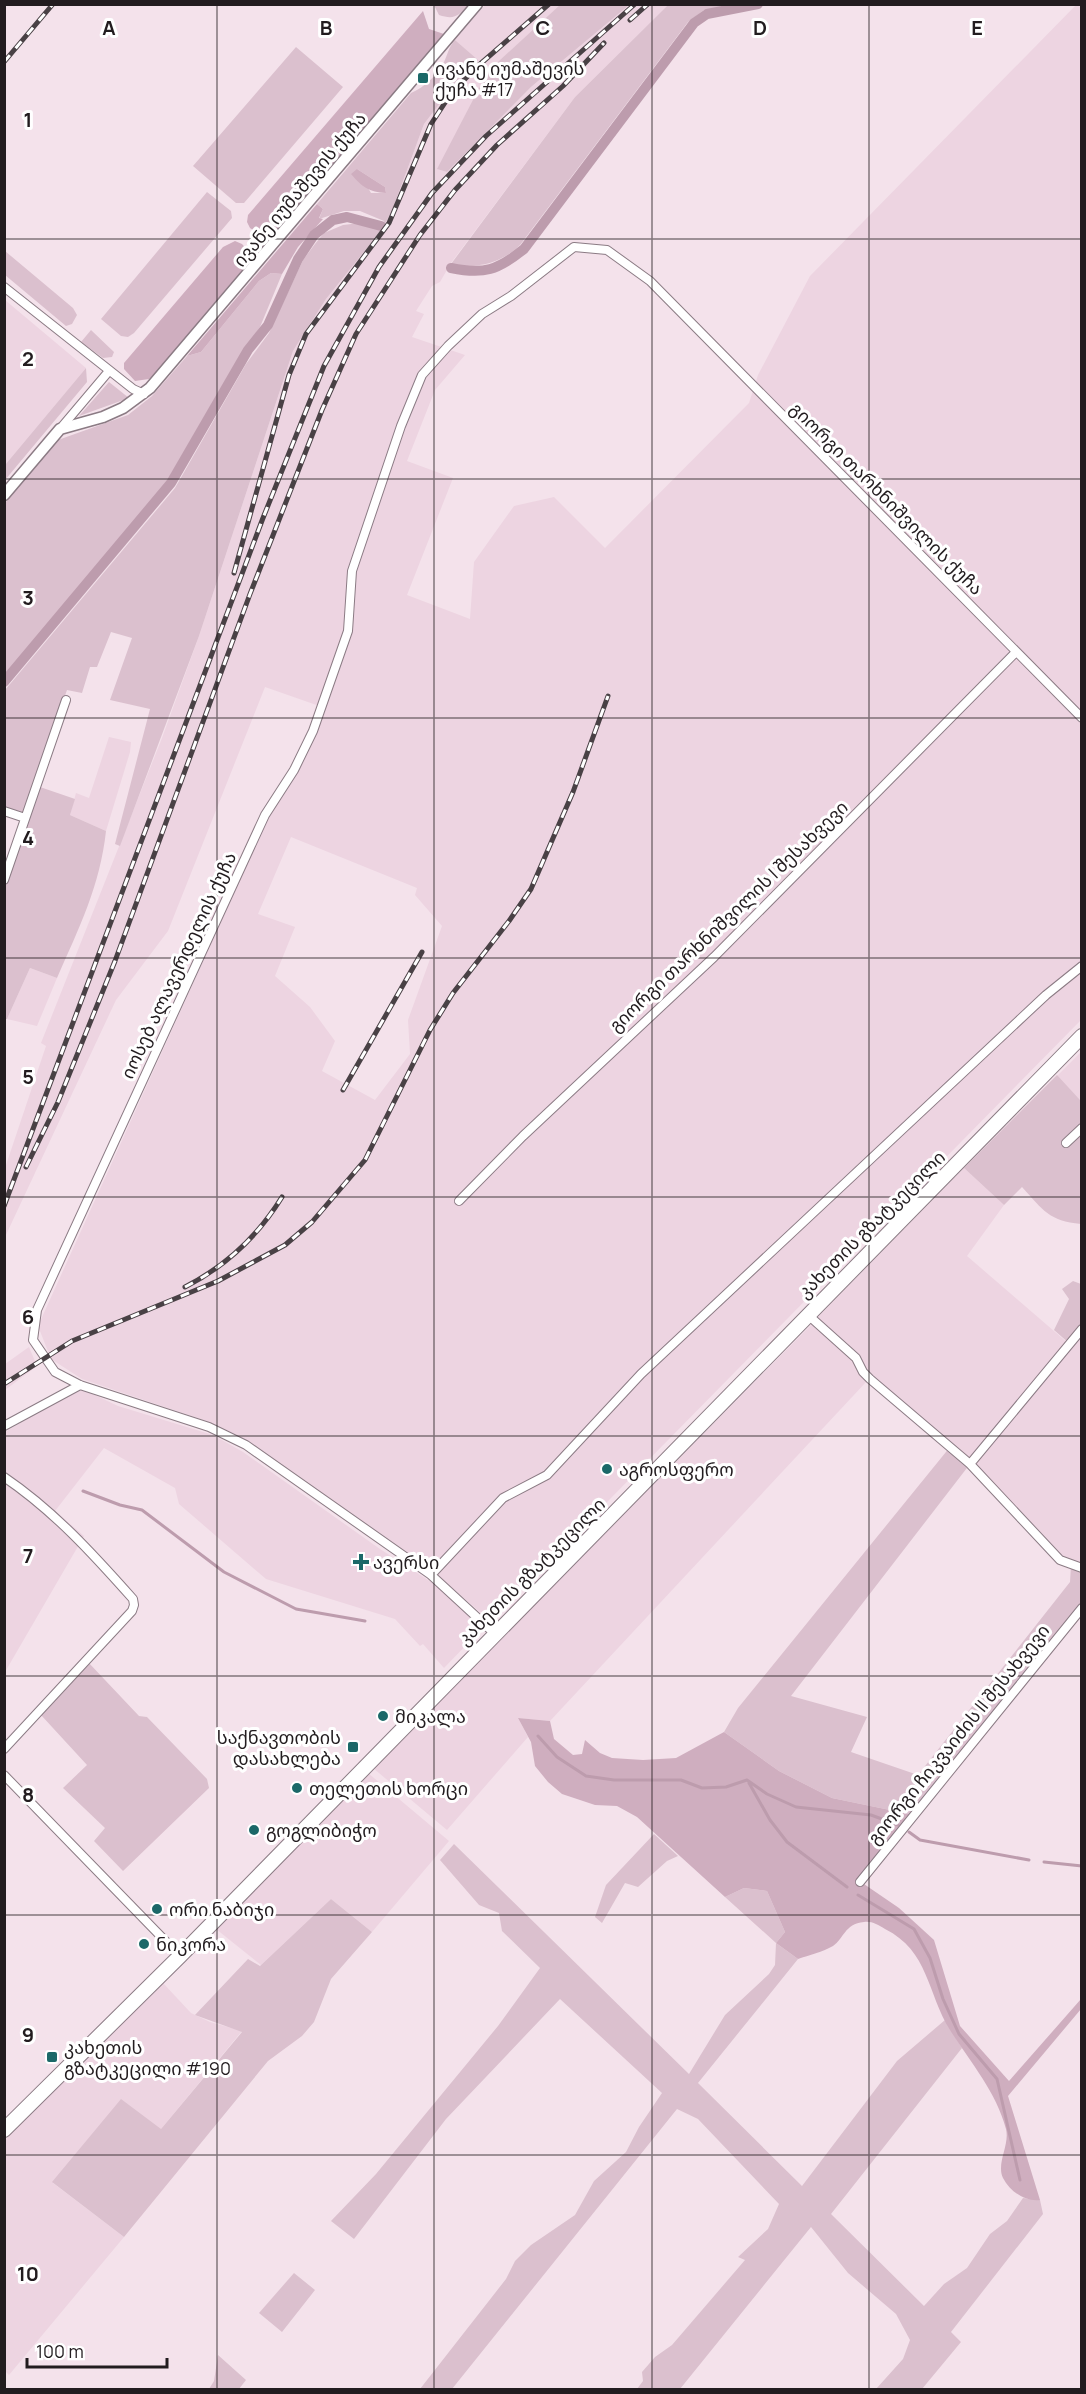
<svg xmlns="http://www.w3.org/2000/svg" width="1086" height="2394" font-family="Manrope,'Noto Sans Georgian',sans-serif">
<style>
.built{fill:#edd4e1;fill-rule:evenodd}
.green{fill:#dbc0ce;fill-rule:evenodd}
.forest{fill:#cfaebf}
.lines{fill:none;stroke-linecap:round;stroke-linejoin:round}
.stream{stroke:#bd9cad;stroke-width:3}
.canal{stroke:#bd9cad;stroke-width:10}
.minor-casing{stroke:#8b7b84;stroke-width:10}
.tertiary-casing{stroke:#8b7b84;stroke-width:13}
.trunk-casing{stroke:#8b7b84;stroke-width:16}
.minor{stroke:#fff;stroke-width:8}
.tertiary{stroke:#fff;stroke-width:10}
.trunk{stroke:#fff;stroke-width:14}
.rail-casing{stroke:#494145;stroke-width:5}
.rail{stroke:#fff;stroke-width:3;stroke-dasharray:9;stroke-linecap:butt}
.grid{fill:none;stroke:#221c1f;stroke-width:1.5;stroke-opacity:0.55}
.poi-dot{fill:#1b6868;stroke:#fff;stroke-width:2}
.labels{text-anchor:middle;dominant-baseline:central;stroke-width:6;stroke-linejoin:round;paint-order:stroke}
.poi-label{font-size:18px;fill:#221c1f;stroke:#fff;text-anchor:start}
.street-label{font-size:18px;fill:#221c1f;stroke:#fff}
.grid-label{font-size:20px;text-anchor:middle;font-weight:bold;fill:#221c1f;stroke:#fff;stroke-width:6;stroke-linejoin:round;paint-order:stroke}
</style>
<rect width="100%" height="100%" fill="#f4e2eb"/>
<path class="built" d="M 485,5 L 561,5 L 488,71 L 438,169 L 447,172 L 531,87 L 629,5 L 668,5 L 575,97 L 451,263 L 440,282 L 432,286 L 416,311 L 424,314 L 412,337 L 465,355 L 435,390 L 407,461 L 453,478 L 407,595 L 470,619 L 474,562 L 514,506 L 554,497 L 605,548 L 749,403 L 758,375 L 810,276 L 1076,5 L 1081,5 L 1081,1020 L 493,1618 L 480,1612 L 437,1575 L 248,1443 L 206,1421 L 82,1379 L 51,1359 L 38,1326 L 267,820 L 296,773 L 325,708 L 265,687 L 168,931 L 116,1000 L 5,1237 L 5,1168 L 46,1046 L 41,1043 L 162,738 L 199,636 L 293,351 L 326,299 L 381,231 L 392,211 L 424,124 L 463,73 L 477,60 L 455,40 ZM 291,837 L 417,888 L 415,895 L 442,926 L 408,1020 L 410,1054 L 375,1100 L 322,1071 L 335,1041 L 310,1007 L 275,976 L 295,927 L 258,914 Z
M 5,300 L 86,368 L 5,465 Z
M 109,737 L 131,742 L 130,752 L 106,831 L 70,815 L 76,793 L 89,798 Z
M 30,968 L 57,978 L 37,1026 L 7,1019 Z
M 1081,1052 L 1081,1101 L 1057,1076 Z
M 964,1168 L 1004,1205 L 967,1256 L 1069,1344 L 1081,1329 L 1081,1568 L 1071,1566 L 970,1464 L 870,1379 L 816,1319 Z
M 813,1323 L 854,1359 L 867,1381 L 550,1721 L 518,1718 L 528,1737 L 447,1830 L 373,1768 Z
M 29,1347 L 37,1366 L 5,1390 L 5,1364 Z
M 80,1388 L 118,1406 L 213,1435 L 243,1452 L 380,1549 L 431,1582 L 469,1614 L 475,1633 L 473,1638 L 444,1668 L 423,1644 L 420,1646 L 395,1619 L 266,1579 L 179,1504 L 175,1488 L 104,1448 L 55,1511 L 84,1536 L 5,1672 L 5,1432 Z
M 368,1773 L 449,1841 L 372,1932 L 331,1899 L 261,1965 L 216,1929 Z
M 163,1983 L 191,2013 L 210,2022 L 242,2031 L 161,2129 L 53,2183 L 124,2237 L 9,2375 L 4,2370 L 4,2141 Z"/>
<path class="green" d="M 561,4 L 629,5 L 531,87 L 447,172 L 437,169 L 488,71 Z
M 434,5 L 434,4 L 468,5 C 459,16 454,20 439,15 Z
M 668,5 L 734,5 L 704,10 L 688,22 L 520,245 C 500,264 477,269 451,264 L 575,97 Z
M 455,40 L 478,60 L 463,73 L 424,124 L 392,211 L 381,231 L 326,299 L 293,351 L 199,636 L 120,846 L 115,844 L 150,709 L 110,700 L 132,638 L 111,632 L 97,667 L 90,667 L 82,693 L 67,690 L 24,813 L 5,807 L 5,690 L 175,488 L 246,364 L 269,333 L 303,260 L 315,244 L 324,233 L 343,225 L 360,223 L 379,230 L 384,221 L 360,211 L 344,211 L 319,219 L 323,209 L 317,204 L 411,93 C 423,88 438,75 444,62 C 448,54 448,48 455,40 ZM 357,169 L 385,187 L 386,193 L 371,193 Z
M 296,47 L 343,87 L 244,203 L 236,203 L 193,166 Z
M 207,192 L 231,211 L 232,218 L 134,333 L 128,337 L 121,336 L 101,319 Z
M 5,251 L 73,308 L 77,315 L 72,324 L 66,326 L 5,275 Z
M 271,273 L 282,274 L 260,327 L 236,362 L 167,481 L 5,675 L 5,503 L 58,440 L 128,415 L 152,396 L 187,356 L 201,352 L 259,281 Z
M 91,330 L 114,352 L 112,357 L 103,358 L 81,342 Z
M 86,368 L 87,382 L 5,480 L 5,465 Z
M 109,382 L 129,398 L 79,416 Z
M 40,787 L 75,799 L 70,815 L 106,831 C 100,886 79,928 57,978 L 30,968 L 7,1019 L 5,1019 L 5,888 Z
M 1057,1075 L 1081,1101 L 1081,1224 C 1049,1221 1043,1210 1022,1187 L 1004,1205 L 964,1168 Z
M 1073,1281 L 1081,1284 L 1081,1329 L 1070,1344 L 1054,1330 L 1069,1299 L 1062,1289 Z
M 950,1447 L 970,1464 L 791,1696 L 867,1717 L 851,1752 L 918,1775 L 1070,1582 L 1071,1566 L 1081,1568 L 1081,1608 L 914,1815 L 832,1798 L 779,1771 L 724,1732 L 738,1708 Z
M 88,1662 L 139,1716 L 147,1717 L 207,1779 L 209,1788 L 123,1871 L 94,1841 L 105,1828 L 63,1788 L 87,1765 L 41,1715 Z
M 654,1834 L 678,1856 L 667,1861 L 638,1887 L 625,1883 L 602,1923 L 595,1917 L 606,1885 Z
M 454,1844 L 689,2074 L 725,2015 L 769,1974 L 775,1965 L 776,1943 L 725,1897 L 744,1888 L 767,1891 L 785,1932 L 776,1943 L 798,1959 L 698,2083 L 802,2186 L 897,2061 L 945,2020 L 962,2048 L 831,2214 L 924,2306 L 944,2284 L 967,2268 L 990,2234 L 1007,2221 L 1023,2198 L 1040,2200 L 1043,2214 L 951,2332 L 961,2342 L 922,2389 L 876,2389 L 903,2359 L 910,2340 L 896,2314 L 848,2273 L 811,2227 L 680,2389 L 637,2389 L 643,2381 L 642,2372 L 655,2357 L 672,2345 L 745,2260 L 738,2257 L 768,2229 L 779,2204 L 698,2119 L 677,2109 L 452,2389 L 420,2389 L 506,2279 L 515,2261 L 531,2245 L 575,2215 L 594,2181 L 626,2152 L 639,2127 L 662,2093 L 560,1999 L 446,2119 L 354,2239 L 331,2221 L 376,2174 L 498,2026 L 540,1968 L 502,1931 L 499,1913 L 479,1905 L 440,1860 Z
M 331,1899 L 372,1932 L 331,1979 L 314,2022 L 302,2036 L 268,2061 L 124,2237 L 52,2182 L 121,2099 L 161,2129 L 242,2032 L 195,2015 L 248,1959 L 260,1966 Z
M 294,2273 L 315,2290 L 282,2332 L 259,2313 Z
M 218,2355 L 246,2380 L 239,2389 L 209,2389 L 214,2381 Z"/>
<path class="forest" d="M 423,11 L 429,29 L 444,34 L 275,232 L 267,239 L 250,228 L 247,222 L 248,215 Z
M 357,169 L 385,187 L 386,193 C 369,192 362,187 351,174 Z
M 317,204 L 323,209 L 319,218 L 323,219 L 298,247 L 282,274 L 271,273 L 259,281 L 201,352 L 187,356 Z
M 235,241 L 242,244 L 251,254 L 249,263 L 157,372 L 149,379 L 135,381 L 124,369 L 124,363 L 223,247 Z
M 518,1718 L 550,1721 L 554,1739 L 573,1755 L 582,1754 L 585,1740 L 600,1753 L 612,1758 L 643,1760 L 676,1758 L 724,1732 L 779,1771 L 832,1798 L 914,1815 L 861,1882 L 899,1908 L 934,1940 L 960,2026 L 1009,2081 L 1081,1999 L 1081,2009 L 1008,2096 L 1040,2200 C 1026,2202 1010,2192 1003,2178 C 996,2163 1010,2145 1006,2129 C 996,2091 970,2062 950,2030 C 927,1993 929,1951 885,1929 C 878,1925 872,1921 864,1922 C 844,1924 844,1939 833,1946 C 823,1952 809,1955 798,1959 L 776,1943 L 785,1932 L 767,1891 L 744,1888 L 725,1897 L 637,1817 L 617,1806 L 595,1805 L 562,1794 L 548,1782 L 535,1766 L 531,1742 Z"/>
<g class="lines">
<path class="stream" d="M 83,1491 L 120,1505 L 142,1510 L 224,1572 L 296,1609 L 365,1621
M 538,1736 L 557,1757 L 586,1776 L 614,1780 L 681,1780 L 702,1788 L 726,1787 L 747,1780 L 767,1794 L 796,1807 L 871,1815 L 898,1825
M 749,1783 L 770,1820 L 787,1842 L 847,1887
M 909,1832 L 920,1840 L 1029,1860
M 1044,1862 L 1082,1866
M 858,1895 L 914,1929 L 930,1958 L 943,1999 L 959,2034 L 997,2079 L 1020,2180"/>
<path class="canal" d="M 451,268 C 484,275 498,270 524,249 L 694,23 L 707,14 L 758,4
M 4,682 L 171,483 L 248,350 L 268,325 L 298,259 L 314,235 L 333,220 L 347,217 L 381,226"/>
<defs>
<path id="minor" d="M 4,287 L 133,389 L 144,394
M 60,429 L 109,371
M 4,811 L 25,818
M 4,880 L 66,700
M 1066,1143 L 1082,1128
M 459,1201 L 523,1136 L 714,957 L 1016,652
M 807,1314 L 856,1358 L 863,1372 L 870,1379 L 970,1464 L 1060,1560 L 1082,1568
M 4,1426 L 80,1385
M 970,1464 L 1082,1329
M 4,1477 C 54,1511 93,1554 133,1599 L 134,1605 L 132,1611 L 4,1749
M 431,1575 L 503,1498 L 547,1475 L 641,1374 L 1046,995 L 1082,966
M 494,1633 L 431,1575 L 246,1445 L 209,1427 L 80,1385 L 55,1372 L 33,1340 L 37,1310 L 265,815 L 294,770 L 313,731 L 348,631 L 352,571 L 401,426 L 422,375 L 448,346 L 482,314 L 511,296 L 574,247 L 607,250 L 650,281 L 1082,718
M 4,1775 L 180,1956
M 860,1882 L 1082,1608"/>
<path id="tertiary" d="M 4,495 L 60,429 L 103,417 L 123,408 L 150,388 L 477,4"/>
<path id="trunk" d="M 4,2130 L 180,1956 L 1082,1036"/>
</defs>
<use href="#minor" class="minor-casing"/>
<use href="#tertiary" class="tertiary-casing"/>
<use href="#trunk" class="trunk-casing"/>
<use href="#minor" class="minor"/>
<use href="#tertiary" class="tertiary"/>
<use href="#trunk" class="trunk"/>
<defs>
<path id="rail" d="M 630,20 L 648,4
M 4,62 L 53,4
M 234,573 L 289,375 L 306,334 L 389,223 L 431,124 L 452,92 L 479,65 L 549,4
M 343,1090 L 422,952
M 26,1167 L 58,1102 L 115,961 L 250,594 L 322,410 L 356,334 L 420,235 L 455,190 L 497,145 L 563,86 L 604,43
M 4,1206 L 263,518 L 324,366 L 379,267 L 432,193 L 486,136 L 635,4
M 185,1287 C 226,1266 258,1236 282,1197
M 4,1384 L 72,1341 L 218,1281 L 285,1245 L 312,1222 L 365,1160 L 430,1030 L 453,993 L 509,921 L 531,889 L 573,792 L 608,696"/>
</defs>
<use href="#rail" class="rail-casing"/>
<use href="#rail" class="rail"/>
</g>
<path class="grid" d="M 217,4 L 217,2390M 434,4 L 434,2390M 652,4 L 652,2390M 869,4 L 869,2390M 4,239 L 1082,239M 4,479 L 1082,479M 4,718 L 1082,718M 4,958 L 1082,958M 4,1197 L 1082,1197M 4,1436 L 1082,1436M 4,1676 L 1082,1676M 4,1915 L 1082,1915M 4,2155 L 1082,2155"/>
<g class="poi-dot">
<rect x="417" y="72" width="12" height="12" rx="3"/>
<circle cx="607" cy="1469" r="6"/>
<path d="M358 1553h6v6h6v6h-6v6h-6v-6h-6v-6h6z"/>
<circle cx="383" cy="1716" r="6"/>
<rect x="347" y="1741" width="12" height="12" rx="3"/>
<circle cx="297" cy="1788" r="6"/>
<circle cx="254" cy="1830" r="6"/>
<circle cx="157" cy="1909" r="6"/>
<circle cx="144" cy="1944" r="6"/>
<rect x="46" y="2051" width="12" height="12" rx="3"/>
</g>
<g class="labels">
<g class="poi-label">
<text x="435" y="68">ივანე იუმაშევის<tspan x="435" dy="21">ქუჩა #17</tspan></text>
<text x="619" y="1469">აგროსფერო</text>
<text x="373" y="1562">ავერსი</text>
<text x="395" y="1716">მიკალა</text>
<text x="341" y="1737" text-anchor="end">საქნავთობის<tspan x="341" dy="21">დასახლება</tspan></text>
<text x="309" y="1788">თელეთის ხორცი</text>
<text x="266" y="1830">გოგლიბიჭო</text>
<text x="169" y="1909">ორი ნაბიჯი</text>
<text x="156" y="1944">ნიკორა</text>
<text x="64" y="2047">კახეთის<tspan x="64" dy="21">გზატკეცილი #190</tspan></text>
</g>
<g class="street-label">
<text transform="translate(299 189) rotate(-50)">ივანე იუმაშევის ქუჩა</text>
<text transform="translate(887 498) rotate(45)">გიორგი თარხნიშვილის ქუჩა</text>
<text transform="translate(728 916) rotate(-44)">გიორგი თარხნიშვილის I შესახვევი</text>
<text transform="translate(178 965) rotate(-65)">იოსებ ალავერდელის ქუჩა</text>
<text transform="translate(871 1224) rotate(-45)">კახეთის გზატკეცილი</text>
<text transform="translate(531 1571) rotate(-45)">კახეთის გზატკეცილი</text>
<text transform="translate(958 1734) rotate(-51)">გიორგი ჩიკვაიძის II შესახვევი</text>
</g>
</g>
<g class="grid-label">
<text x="109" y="35">A</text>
<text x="326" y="35">B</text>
<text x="543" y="35">C</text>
<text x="760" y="35">D</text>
<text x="977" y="35">E</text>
<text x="28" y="127">1</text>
<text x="28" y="366">2</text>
<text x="28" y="605">3</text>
<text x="28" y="845">4</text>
<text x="28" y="1084">5</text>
<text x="28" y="1324">6</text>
<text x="28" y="1563">7</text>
<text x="28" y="1802">8</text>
<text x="28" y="2042">9</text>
<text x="28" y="2281">10</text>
</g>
<rect width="1086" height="2394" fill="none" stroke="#221c1f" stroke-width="12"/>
<path d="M27 2358v9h140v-9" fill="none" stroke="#221c1f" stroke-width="3"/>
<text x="36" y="2358" font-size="18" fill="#221c1f" stroke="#ffffff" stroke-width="4.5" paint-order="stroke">100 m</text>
</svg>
